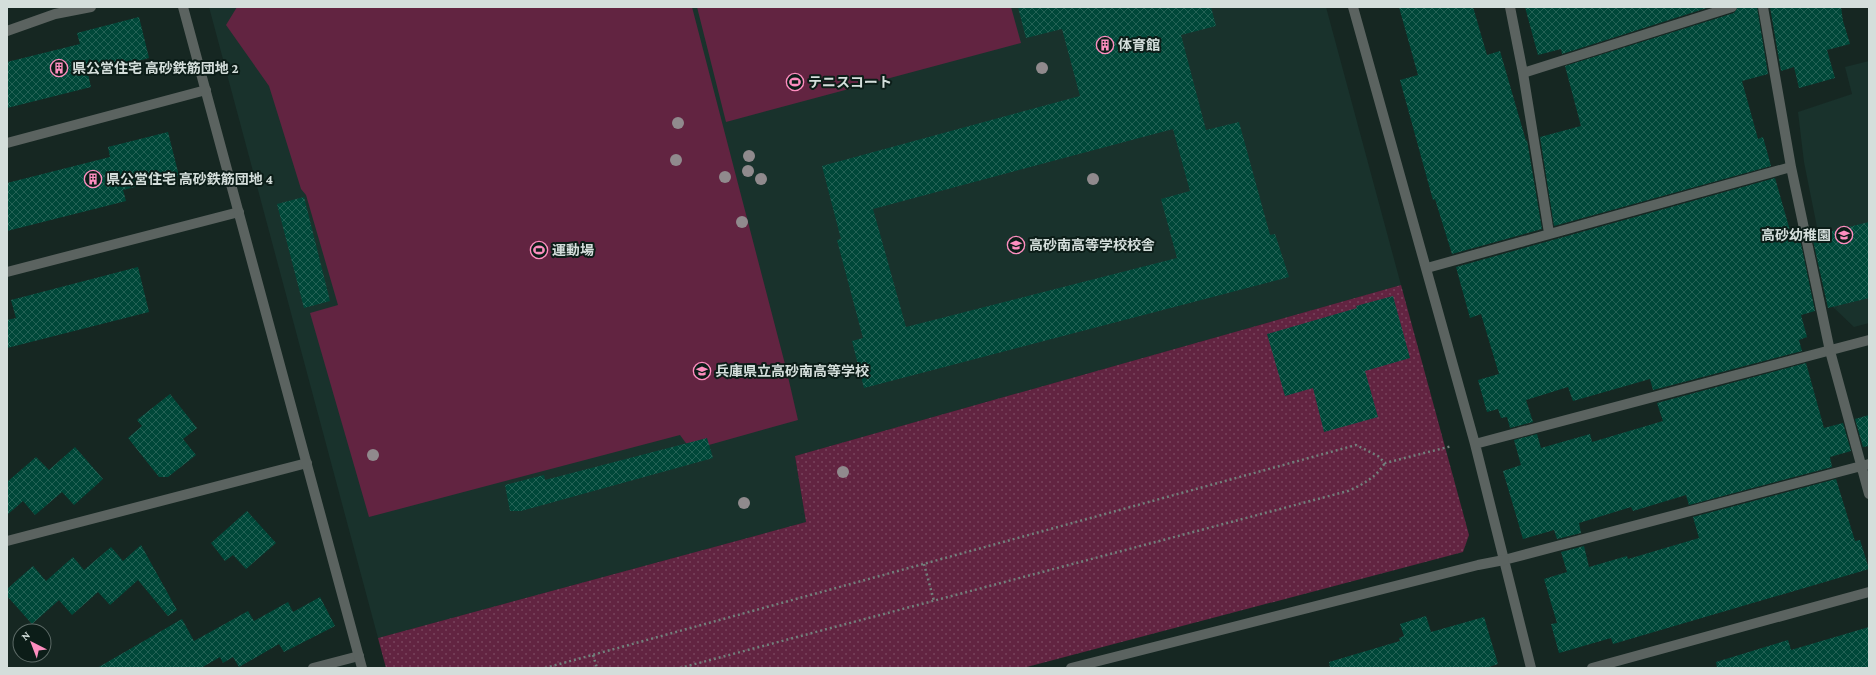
<svg xmlns="http://www.w3.org/2000/svg" width="1876" height="675" font-family="'Crimson Pro','Noto Sans JP',serif">
<style>
.built{fill:#19322c}
.grass{fill:url(#grass-dots)}
.pitch{fill:#622441}
.building{fill:url(#building-cross-hatch);fill-rule:evenodd}
.lines{fill:none;stroke-linecap:round;stroke-linejoin:round}
.path{stroke:#72807c;stroke-width:2.5;stroke-dasharray:2 3;stroke-linecap:butt}
.minor{stroke:#5b6360;stroke-width:10}
.tertiary{stroke:#5b6360;stroke-width:10}
.tree{fill:#908a8d}
.labels{text-anchor:middle;dominant-baseline:central;stroke-width:4;stroke-linejoin:round;paint-order:stroke}
.poi-label{font-size:14px;font-weight:bold;fill:#d4dedb;stroke:#0c1d18;text-anchor:start}
</style>
<defs>
<pattern id="grass-dots" width="8" height="8" patternUnits="userSpaceOnUse"><rect width="8" height="8" fill="#622441"/><path d="M2 2h.1M6 6h.1" fill="none" stroke="#78435c" stroke-width="1.8" stroke-linecap="round"/></pattern>
<pattern id="building-cross-hatch" width="8" height="8" patternUnits="userSpaceOnUse"><rect width="8" height="8" fill="#004839"/><path d="M0 0l8 8M0 8l8-8" fill="none" stroke="#246255"/></pattern>
</defs>
<rect width="100%" height="100%" fill="#162722"/>
<path class="built" d="M 209,7 L 1326,7 L 1401,285 L 795,456 L 806,522 L 378,638 Z
M 1869,61 L 1869,323 L 1854,327 L 1833,307 L 1804,162 L 1798,112 L 1852,94 L 1845,67 Z"/>
<path class="grass" d="M 1401,285 L 1469,535 L 1463,552 L 1023,668 L 386,668 L 378,638 L 806,522 L 795,456 Z"/>
<path class="pitch" d="M 237,7 L 692,7 L 786,368 L 798,420 L 691,450 L 680,435 L 369,517 L 310,313 L 338,305 L 306,195 L 301,189 L 269,86 L 226,25 Z
M 697,7 L 1011,7 L 1021,43 L 726,122 Z"/>
<path class="building" d="M 1018,7 L 1211,7 L 1216,26 L 1181,35 L 1206,130 L 1239,122 L 1270,235 L 1275,234 L 1289,277 L 864,388 L 852,341 L 863,338 L 837,240 L 841,239 L 822,166 L 1080,96 L 1062,29 L 1026,38 ZM 1173,129 L 1190,191 L 1161,199 L 1177,258 L 906,327 L 873,209 Z
M 1399,7 L 1473,7 L 1487,55 L 1500,51 L 1526,141 L 1527,140 L 1542,229 L 1452,254 L 1435,199 L 1433,200 L 1400,80 L 1418,75 Z
M 1525,7 L 1710,7 L 1562,54 L 1561,49 L 1538,55 Z
M 1738,7 L 1757,7 L 1768,74 L 1742,81 L 1758,139 L 1763,137 L 1771,166 L 1554,226 L 1540,137 L 1581,126 L 1565,66 L 1734,13 Z
M 1770,7 L 1841,7 L 1843,21 L 1850,44 L 1827,50 L 1835,78 L 1799,88 L 1794,67 L 1781,71 Z
M 139,17 L 149,58 L 88,74 L 91,87 L 7,108 L 7,62 L 80,44 L 77,33 Z
M 168,132 L 179,176 L 123,190 L 126,201 L 7,231 L 7,183 L 110,157 L 108,147 Z
M 1775,178 L 1793,241 L 1800,239 L 1815,311 L 1801,315 L 1807,337 L 1799,340 L 1802,351 L 1653,390 L 1650,379 L 1573,401 L 1568,387 L 1526,400 L 1533,422 L 1510,428 L 1507,417 L 1501,418 L 1498,409 L 1487,412 L 1478,380 L 1499,374 L 1481,314 L 1470,318 L 1456,267 Z
M 304,197 L 330,301 L 304,308 L 277,204 Z
M 1869,222 L 1869,298 L 1828,308 L 1812,236 Z
M 138,267 L 149,312 L 7,348 L 7,320 L 16,318 L 11,300 Z
M 1393,296 L 1410,358 L 1365,371 L 1378,417 L 1324,432 L 1313,388 L 1285,396 L 1267,334 L 1357,308 L 1356,306 Z
M 1806,363 L 1824,428 L 1843,423 L 1851,451 L 1830,457 L 1832,467 L 1689,505 L 1686,495 L 1633,511 L 1631,507 L 1579,523 L 1581,533 L 1557,539 L 1554,530 L 1523,539 L 1503,471 L 1521,465 L 1514,440 L 1537,434 L 1541,448 L 1590,434 L 1592,442 L 1663,421 L 1657,403 Z
M 170,394 L 197,428 L 183,439 L 196,455 L 168,477 L 159,477 L 128,438 L 142,426 L 137,420 Z
M 1869,415 L 1869,446 L 1863,447 L 1855,419 Z
M 707,438 L 713,458 L 521,511 L 510,511 L 505,485 L 544,475 L 545,480 Z
M 75,447 L 103,479 L 74,505 L 62,492 L 35,515 L 23,501 L 7,515 L 7,482 L 36,457 L 49,470 Z
M 1836,479 L 1855,541 L 1860,540 L 1869,569 L 1613,644 L 1611,638 L 1559,653 L 1551,624 L 1557,623 L 1544,579 L 1567,572 L 1561,552 L 1584,546 L 1589,567 L 1627,556 L 1628,559 L 1699,538 L 1693,517 Z
M 247,511 L 276,543 L 246,569 L 233,555 L 225,561 L 211,543 Z
M 141,545 L 177,610 L 168,616 L 138,580 L 110,605 L 98,592 L 72,615 L 59,600 L 32,624 L 7,596 L 7,589 L 33,566 L 46,581 L 73,557 L 84,570 L 111,547 L 123,561 Z
M 320,597 L 335,626 L 284,652 L 279,644 L 239,667 L 233,657 L 223,663 L 220,657 L 201,668 L 97,668 L 182,619 L 194,641 L 248,611 L 254,621 L 288,602 L 293,612 Z
M 1426,616 L 1431,632 L 1484,617 L 1498,664 L 1486,668 L 1330,668 L 1329,662 L 1400,641 L 1399,638 L 1404,636 L 1400,624 Z
M 1869,627 L 1869,668 L 1717,668 L 1716,662 L 1788,640 L 1791,650 Z"/>
<g class="lines">
<path class="path" d="M 924,564 L 934,601
M 593,655 L 597,668
M 545,668 L 1356,445 L 1378,456 L 1385,463 L 1452,446
M 680,668 L 1348,491 C 1364,484 1375,478 1385,463"/>
<path class="minor" d="M 1353,7 L 1475,444 L 1531,668
M 1510,7 L 1523,73 L 1549,233
M 1763,7 L 1791,167 L 1830,351 L 1869,494
M 7,31 L 55,14 L 91,7
M 1523,73 L 1732,7
M 7,143 L 206,90
M 1427,268 L 1791,167
M 7,272 L 239,212
M 1475,444 L 1869,340
M 7,541 L 307,463
M 1504,560 L 1869,464
M 313,668 L 359,656
M 1592,668 L 1869,592"/>
<path class="tertiary" d="M 183,7 L 362,668
M 1071,668 L 1478,565 L 1504,560"/>
</g>
<g class="tree">
<circle cx="1042" cy="68" r="6"/>
<circle cx="678" cy="123" r="6"/>
<circle cx="749" cy="156" r="6"/>
<circle cx="676" cy="160" r="6"/>
<circle cx="748" cy="171" r="6"/>
<circle cx="725" cy="177" r="6"/>
<circle cx="761" cy="179" r="6"/>
<circle cx="1093" cy="179" r="6"/>
<circle cx="742" cy="222" r="6"/>
<circle cx="373" cy="455" r="6"/>
<circle cx="843" cy="472" r="6"/>
<circle cx="744" cy="503" r="6"/>
</g>
<defs>
<symbol id="building-ring" viewBox="-11 -11 22 22"><circle r="9.5" fill="#0c1d18" stroke="#fd8ebf" stroke-width="1.5"/><path d="M-4-6H4V6H1V3H-1V6H-4ZM-2.5-4.3h1.7v1.8h-1.7ZM.8-4.3h1.7v1.8H.8ZM-2.5-1h1.7V.8h-1.7ZM.8-1h1.7V.8H.8Z" fill="#fd8ebf"/></symbol>
<symbol id="stadium-ring" viewBox="-11 -11 22 22"><circle r="9.5" fill="#0c1d18" stroke="#fd8ebf" stroke-width="1.5"/><path d="M0-5a6.5 5 0 1 0 0 10a6.5 5 0 1 0 0-10ZM-3.5-1.8h7v3.6h-7Z" fill="#fd8ebf"/></symbol>
<symbol id="school-ring" viewBox="-11 -11 22 22"><circle r="9.5" fill="#0c1d18" stroke="#fd8ebf" stroke-width="1.5"/><path d="M0-5L7-2L0 1L-7-2ZM-4 1L0 2.5L4 1V4Q0 6-4 4Z" fill="#fd8ebf"/></symbol>
</defs>
<g fill-rule="evenodd">
<use href="#building-ring" x="1095" y="35" width="20" height="20"/>
<use href="#building-ring" x="49" y="58" width="20" height="20"/>
<use href="#stadium-ring" x="785" y="72" width="20" height="20"/>
<use href="#building-ring" x="83" y="169" width="20" height="20"/>
<use href="#school-ring" x="1834" y="225" width="20" height="20"/>
<use href="#school-ring" x="1006" y="235" width="20" height="20"/>
<use href="#stadium-ring" x="529" y="240" width="20" height="20"/>
<use href="#school-ring" x="692" y="361" width="20" height="20"/>
</g>
<g class="labels">
<g class="poi-label">
<text x="1118" y="45">体育館</text>
<text x="72" y="68">県公営住宅 高砂鉄筋団地 2</text>
<text x="808" y="82">テニスコート</text>
<text x="106" y="179">県公営住宅 高砂鉄筋団地 4</text>
<text x="1831" y="235" text-anchor="end">高砂幼稚園</text>
<text x="1029" y="245">高砂南高等学校校舎</text>
<text x="552" y="250">運動場</text>
<text x="715" y="371">兵庫県立高砂南高等学校</text>
</g>
</g>
<rect width="1876" height="675" fill="none" stroke="#d4dedb" stroke-width="16"/>
<g transform="translate(32 643) rotate(318)"><circle r="19" fill="#0c1d18" stroke="#5c6a66"/>
<path d="M0-3L7 15L0 10L-7 15Z" fill="#fd8ebf"/>
<text y="-6" font-size="11" font-weight="bold" text-anchor="middle" fill="#d4dedb">N</text>
</g>
</svg>
